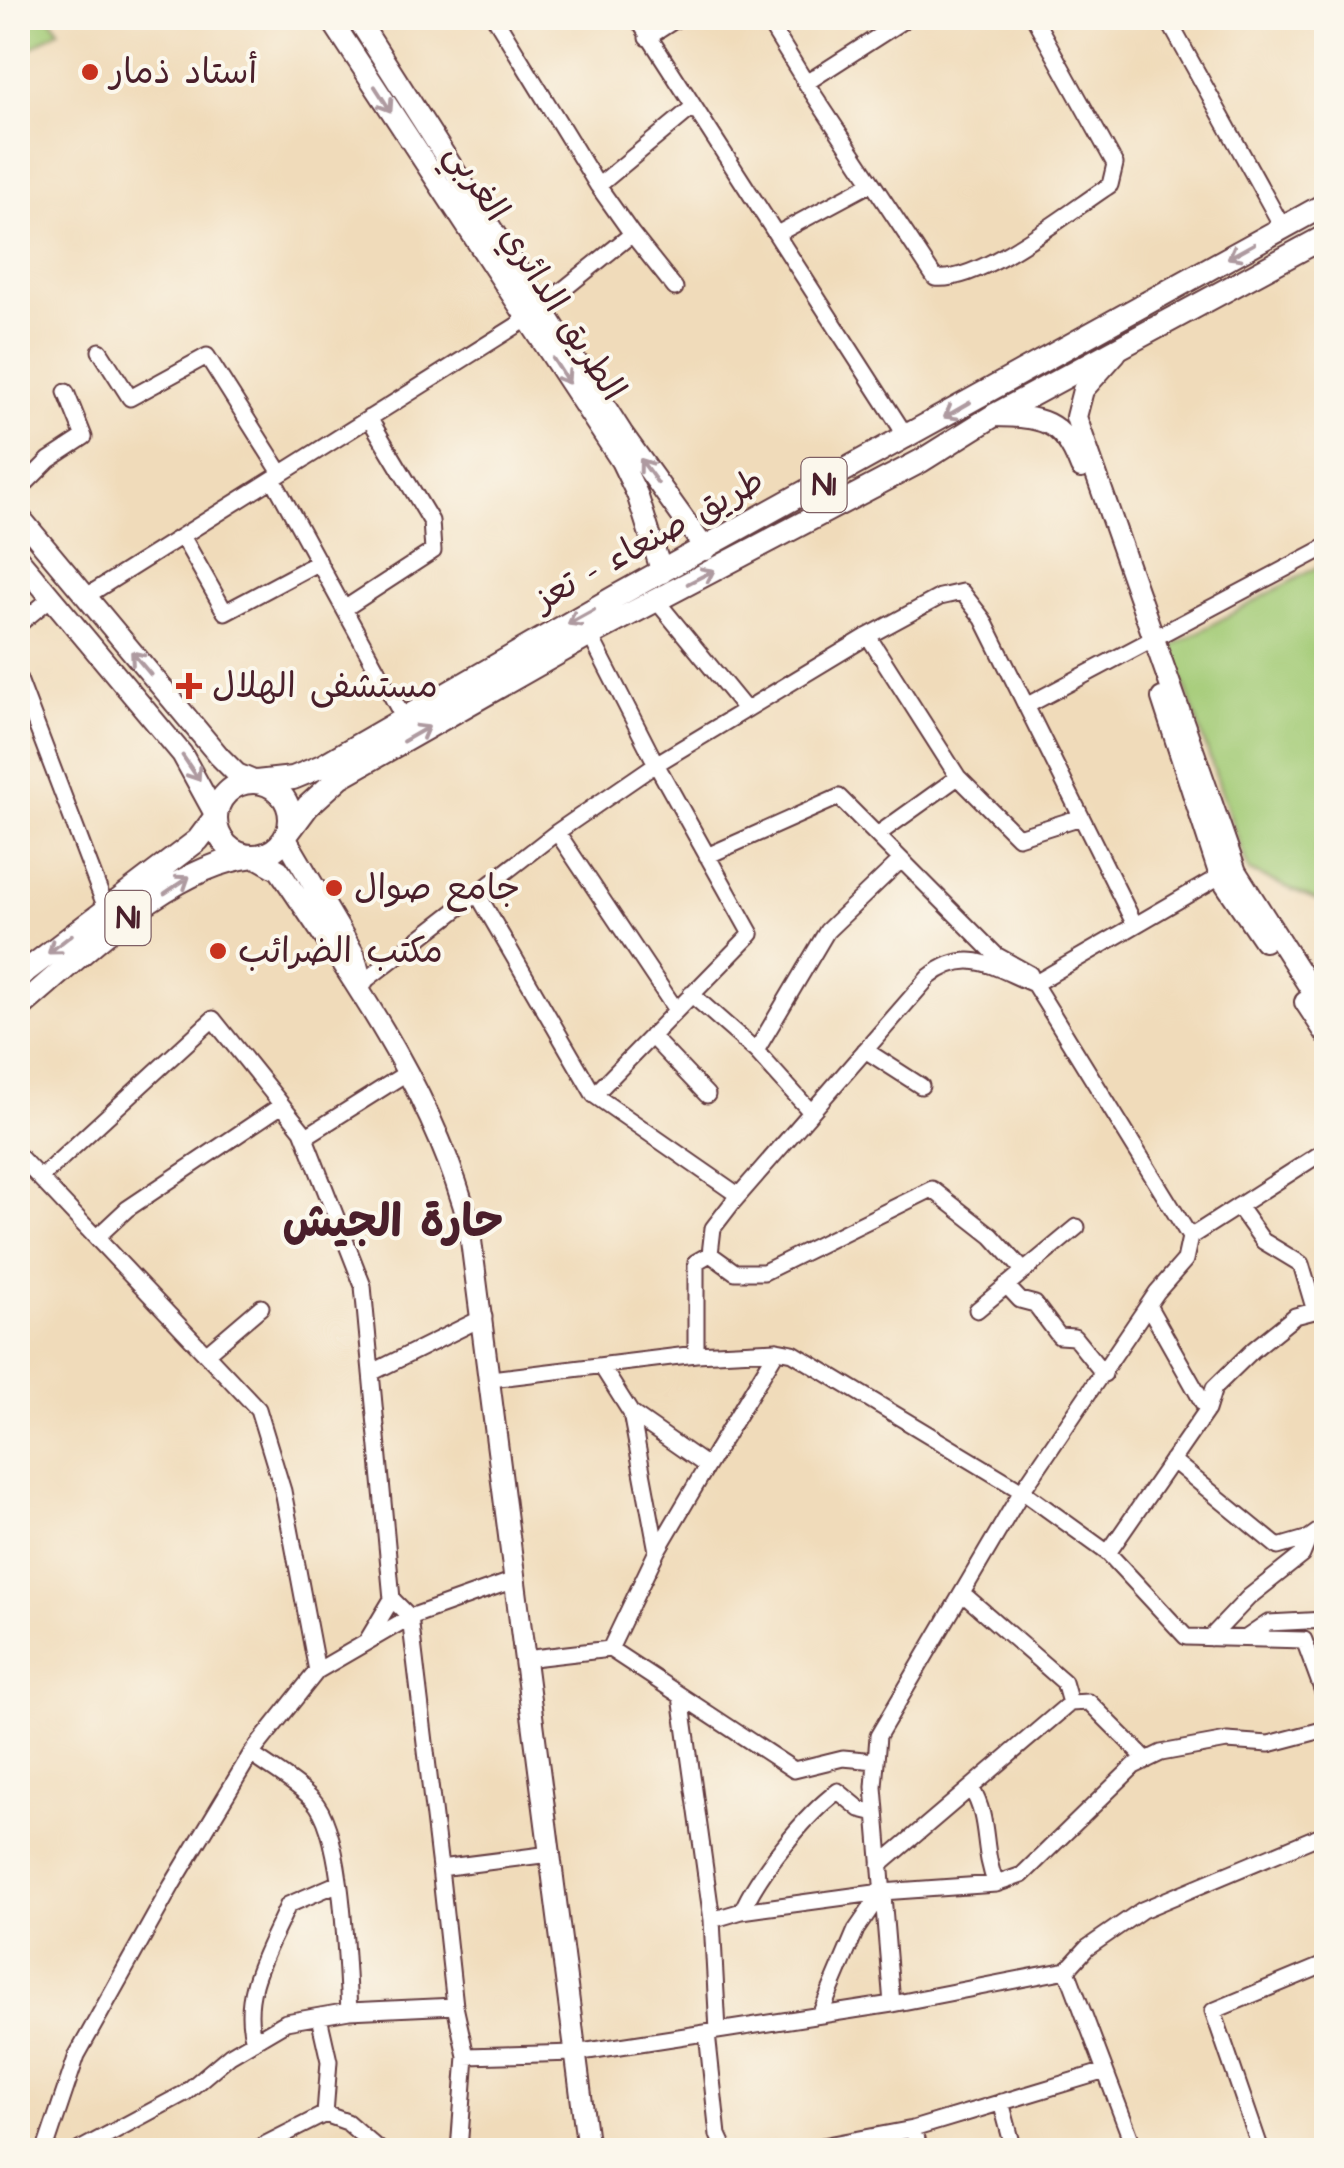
<svg xmlns="http://www.w3.org/2000/svg" width="1344" height="2168" font-family="'Architects Daughter','Playpen Sans Arabic',sans-serif">
<style>
.green{fill:#a2ca75;stroke:#767450;stroke-width:2.5}
.lines{fill:none;stroke-linecap:round;stroke-linejoin:round}
.minor-casing{stroke:#633b40;stroke-width:19}
.major-casing{stroke:#633b40;stroke-width:24}
.highway-casing{stroke:#633b40;stroke-width:26}
.minor{stroke:#fff;stroke-width:15}
.major{stroke:#fff;stroke-width:20}
.highway{stroke:#fff;stroke-width:22}
.oneway{stroke:#ae9aa0}
.poi-dot{fill:#c8321e;stroke:#fbf7ec;stroke-width:4}
.labels{text-anchor:middle;dominant-baseline:central;stroke-width:8;stroke-linejoin:round;paint-order:stroke}
.shield{fill:#fbf7ec;stroke:#7f6065;stroke-width:2.5}
.shield-label{font-size:32px;font-weight:bold;fill:#4a1f2b}
.poi-label{font-size:35px;fill:#4a1f2b;stroke:#fbf7ec;text-anchor:start}
.street-label{font-size:35px;fill:#4a1f2b;stroke:#fbf7ec}
.district-label{font-size:45px;font-weight:bold;fill:#4a1f2b;stroke:#fbf7ec}
</style>
<rect width="100%" height="100%" fill="#fbf7ec"/>
<filter id="ink" filterUnits="userSpaceOnUse"><feTurbulence type="fractalNoise" baseFrequency=".01" numOctaves="2"/><feDisplacementMap in="SourceGraphic" scale="20" xChannelSelector="R" yChannelSelector="G"/><feConvolveMatrix kernelMatrix="1 2 1 2 8 2 1 2 1" color-interpolation-filters="sRGB"/></filter>
<filter id="wash" filterUnits="userSpaceOnUse"><feTurbulence type="fractalNoise" baseFrequency=".0048" numOctaves="4" result="noise"/><feDisplacementMap in="SourceGraphic" scale="40" xChannelSelector="R" yChannelSelector="G"/><feGaussianBlur stdDeviation="2.25" result="paint"/><feColorMatrix in="noise" values="0 0 0 0 0 0 0 0 0 0 0 0 0 0 0 0 0 1.4 0 .05"/><feComposite in="paint" operator="in"/></filter>
<g filter="url(#wash)">
<rect width="100%" height="100%" fill="#f0dbba"/>
<path class="green" d="M 18,18 L 51,18 L 59,30 L 18,57 Z
M 1326,562 L 1326,904 L 1249,871 L 1171,647 Z"/>
</g>
<g filter="url(#ink)">
<g class="lines">
<defs>
<path id="minor" d="M 495,18 L 598,186 L 693,107
M 637,18 L 908,439
M 766,18 L 806,83
M 907,18 L 806,83 L 935,278 C 980,284 1070,211 1110,185 L 1115,164 L 1034,18
M 1167,18 L 1283,228
M 647,38 L 678,18
M 632,234 L 675,288
M 777,234 L 870,184
M 100,351 L 130,398 L 207,356 L 281,473
M 273,479 L 403,717
M 18,491 L 49,460 L 84,437 L 66,392
M 182,536 L 225,612 L 319,562
M 85,597 L 527,319 L 632,234 L 598,186
M 656,600 L 746,710
M 344,609 L 433,551 L 431,521 L 369,418
M 18,625 L 51,598
M 868,636 L 958,777 L 1018,837 L 1081,817
M 18,677 L 106,908
M 1026,706 L 1326,547
M 557,832 L 676,1010
M 877,835 L 958,777
M 707,856 L 839,797 L 996,955 L 1030,974
M 1220,876 L 1034,984 L 1190,1237 L 1326,1150
M 478,895 L 594,1095 L 751,934 L 656,764 L 868,636 L 940,597 L 962,592 L 983,619 L 1135,925
M 362,983 L 557,832 L 656,764 L 590,635
M 691,994 L 756,1051
M 651,1036 L 707,1095
M 865,1050 L 921,1086
M 594,1095 L 738,1195
M 811,1112 L 756,1051 L 827,931 L 901,860
M 305,1137 L 408,1072
M 18,1155 L 258,1409 L 283,1491 L 317,1671 L 251,1754 L 172,1885 L 77,2055 L 45,2150
M 40,1178 L 213,1019 L 302,1130 L 363,1286 L 392,1599 L 368,1639
M 1238,1206 L 1263,1241 L 1301,1264 L 1315,1311
M 97,1237 L 127,1209 L 282,1105
M 1190,1237 L 1185,1260 L 1157,1292 L 1022,1491 L 1108,1553 L 1186,1637 L 1304,1640 L 1326,1700
M 1023,1270 L 992,1236 L 932,1189 L 764,1272 L 735,1272 L 710,1254 L 713,1228 L 733,1202 L 929,977 C 969,946 992,967 1034,984
M 1006,1285 L 1020,1300 L 1035,1304 L 1059,1336 L 1074,1337 L 1104,1374
M 1150,1309 L 1207,1410
M 977,1310 L 1077,1227
M 206,1354 L 261,1307
M 696,1354 L 696,1262 L 710,1254
M 602,1367 L 631,1413 L 707,1466 L 777,1350
M 371,1373 L 484,1317
M 491,1379 L 696,1354 L 777,1350 L 793,1353 L 1022,1491 L 878,1736 L 874,1787 L 892,2004 L 575,2053 L 466,2056 L 455,2006 L 440,1868 L 550,1854
M 631,1413 L 657,1551
M 1172,1460 L 1278,1547 L 1309,1538 L 1326,1526
M 1108,1553 L 1207,1410 L 1214,1388 L 1253,1350 L 1295,1316 L 1326,1308
M 962,1593 L 1064,1682 L 1070,1703
M 392,1599 L 410,1617 L 440,1868
M 1210,1638 L 1249,1597 L 1302,1555 L 1309,1538
M 1246,1638 L 1268,1623 L 1326,1620
M 610,1649 L 657,1551 L 707,1466
M 524,1659 L 610,1649 L 794,1770 L 843,1758 L 876,1761
M 317,1671 L 410,1617 L 514,1580
M 681,1696 L 712,1920 L 742,1911 L 882,1892 L 996,1884 L 1022,1875 L 1134,1766 L 1161,1753 L 1227,1741 L 1269,1744 L 1326,1729
M 251,1754 C 270,1768 296,1782 313,1800 C 344,1832 346,1964 349,2011
M 971,1788 C 991,1821 981,1847 996,1884
M 880,1865 L 1070,1703 L 1089,1702 L 1147,1760
M 742,1911 C 758,1874 805,1815 838,1791 L 860,1809 L 876,1813
M 712,1920 L 718,2031
M 1067,1970 L 1135,2150
M 892,2004 L 1067,1970 L 1087,1948 L 1142,1910 L 1326,1833
M 820,2015 L 856,1930 L 882,1892
M 319,2017 L 329,2061 L 325,2114
M 707,2033 L 718,2135 L 725,2150
M 254,2041 C 239,1993 269,1949 288,1905 L 339,1883
M 1001,2102 L 1014,2150
M 913,2129 L 919,2150
M 79,2150 L 185,2093 L 230,2055 L 286,2022 L 349,2011 L 455,2006
M 254,2150 L 325,2114 L 347,2122 L 379,2150
M 459,2150 L 466,2056
M 801,2150 L 913,2129 L 1102,2072
M 1261,2150 L 1213,2011 L 1326,1964"/>
<path id="major" d="M 330,18 L 621,461 L 637,494 L 662,573
M 357,18 L 622,433 L 706,550
M 1116,353 L 1083,390 L 1076,417 L 1236,872 L 1326,1013
M 993,416 C 1041,417 1062,418 1081,468
M 18,515 L 219,756 L 237,774 L 256,782
M 18,558 L 182,754 L 216,816
M 1162,698 L 1220,876 L 1264,941
M 285,837 L 354,954 L 362,983
M 254,856 L 279,870 C 355,982 434,1093 469,1225 L 588,2150
M 1305,1002 L 1326,1034"/>
<path id="highway" d="M 256,782 L 293,778 L 322,766 L 615,597 L 1326,204
M216 819a37 37 0 1 1 74 0a37 37 0 1 1-74 0Z
M 285,837 L 308,806 L 340,777 L 590,635 L 921,461 L 993,416 L 1326,236
M 18,977 L 198,840 L 216,816
M 18,1009 C 82,956 169,865 254,856"/>
</defs>
<use href="#minor" class="minor-casing"/>
<use href="#major" class="major-casing"/>
<use href="#highway" class="highway-casing"/>
<use href="#minor" class="minor"/>
<use href="#major" class="major"/>
<use href="#highway" class="highway"/>
</g>
<defs><path id="oneway-shaft" d="M-6 0H5M1.5-3L5.5 0L1.5 3" fill="none" stroke-width="1.6" stroke-linecap="round" stroke-linejoin="round" transform="scale(2.5)"/></defs>
<g class="oneway">
<use href="#oneway-shaft" transform="translate(383 99) rotate(57)"/>
<use href="#oneway-shaft" transform="translate(1241 251) rotate(151)"/>
<use href="#oneway-shaft" transform="translate(561 371) rotate(57)"/>
<use href="#oneway-shaft" transform="translate(957 410) rotate(150)"/>
<use href="#oneway-shaft" transform="translate(649 471) rotate(-126)"/>
<use href="#oneway-shaft" transform="translate(701 577) rotate(-27)"/>
<use href="#oneway-shaft" transform="translate(581 617) rotate(151)"/>
<use href="#oneway-shaft" transform="translate(141 663) rotate(-130)"/>
<use href="#oneway-shaft" transform="translate(416 734) rotate(-30)"/>
<use href="#oneway-shaft" transform="translate(191 768) rotate(56)"/>
<use href="#oneway-shaft" transform="translate(177 885) rotate(-34)"/>
<use href="#oneway-shaft" transform="translate(60 944) rotate(142)"/>
</g>
</g>
<g class="poi-dot">
<circle cx="90" cy="72" r="10"/>
<path d="M184 671h10v10h10v10h-10v10h-10v-10h-10v-10h10z"/>
<circle cx="334" cy="888" r="10"/>
<circle cx="218" cy="951" r="10"/>
</g>
<g class="labels">
<g class="shield">
<rect x="801.5" y="458" width="45" height="54" rx="8"/>
<rect x="105.5" y="891" width="45" height="54" rx="8"/>
</g>
<g class="shield-label">
<text x="824" y="485">N1</text>
<text x="128" y="918">N1</text>
</g>
<g class="poi-label">
<text x="110" y="72">أستاد ذمار</text>
<text x="212" y="686">مستشفى الهلال</text>
<text x="354" y="888">جامع صوال</text>
<text x="238" y="951">مكتب الضرائب</text>
</g>
<g class="street-label">
<text transform="translate(535 272) rotate(57)">الطريق الدائري الغربي</text>
<text transform="translate(649 540) rotate(-29)">طريق صنعاء - تعز</text>
</g>
<g class="district-label">
<text x="393" y="1223">حارة الجيش</text>
</g>
</g>
<rect width="1344" height="2168" fill="none" stroke="#fbf7ec" stroke-width="60"/>
</svg>
